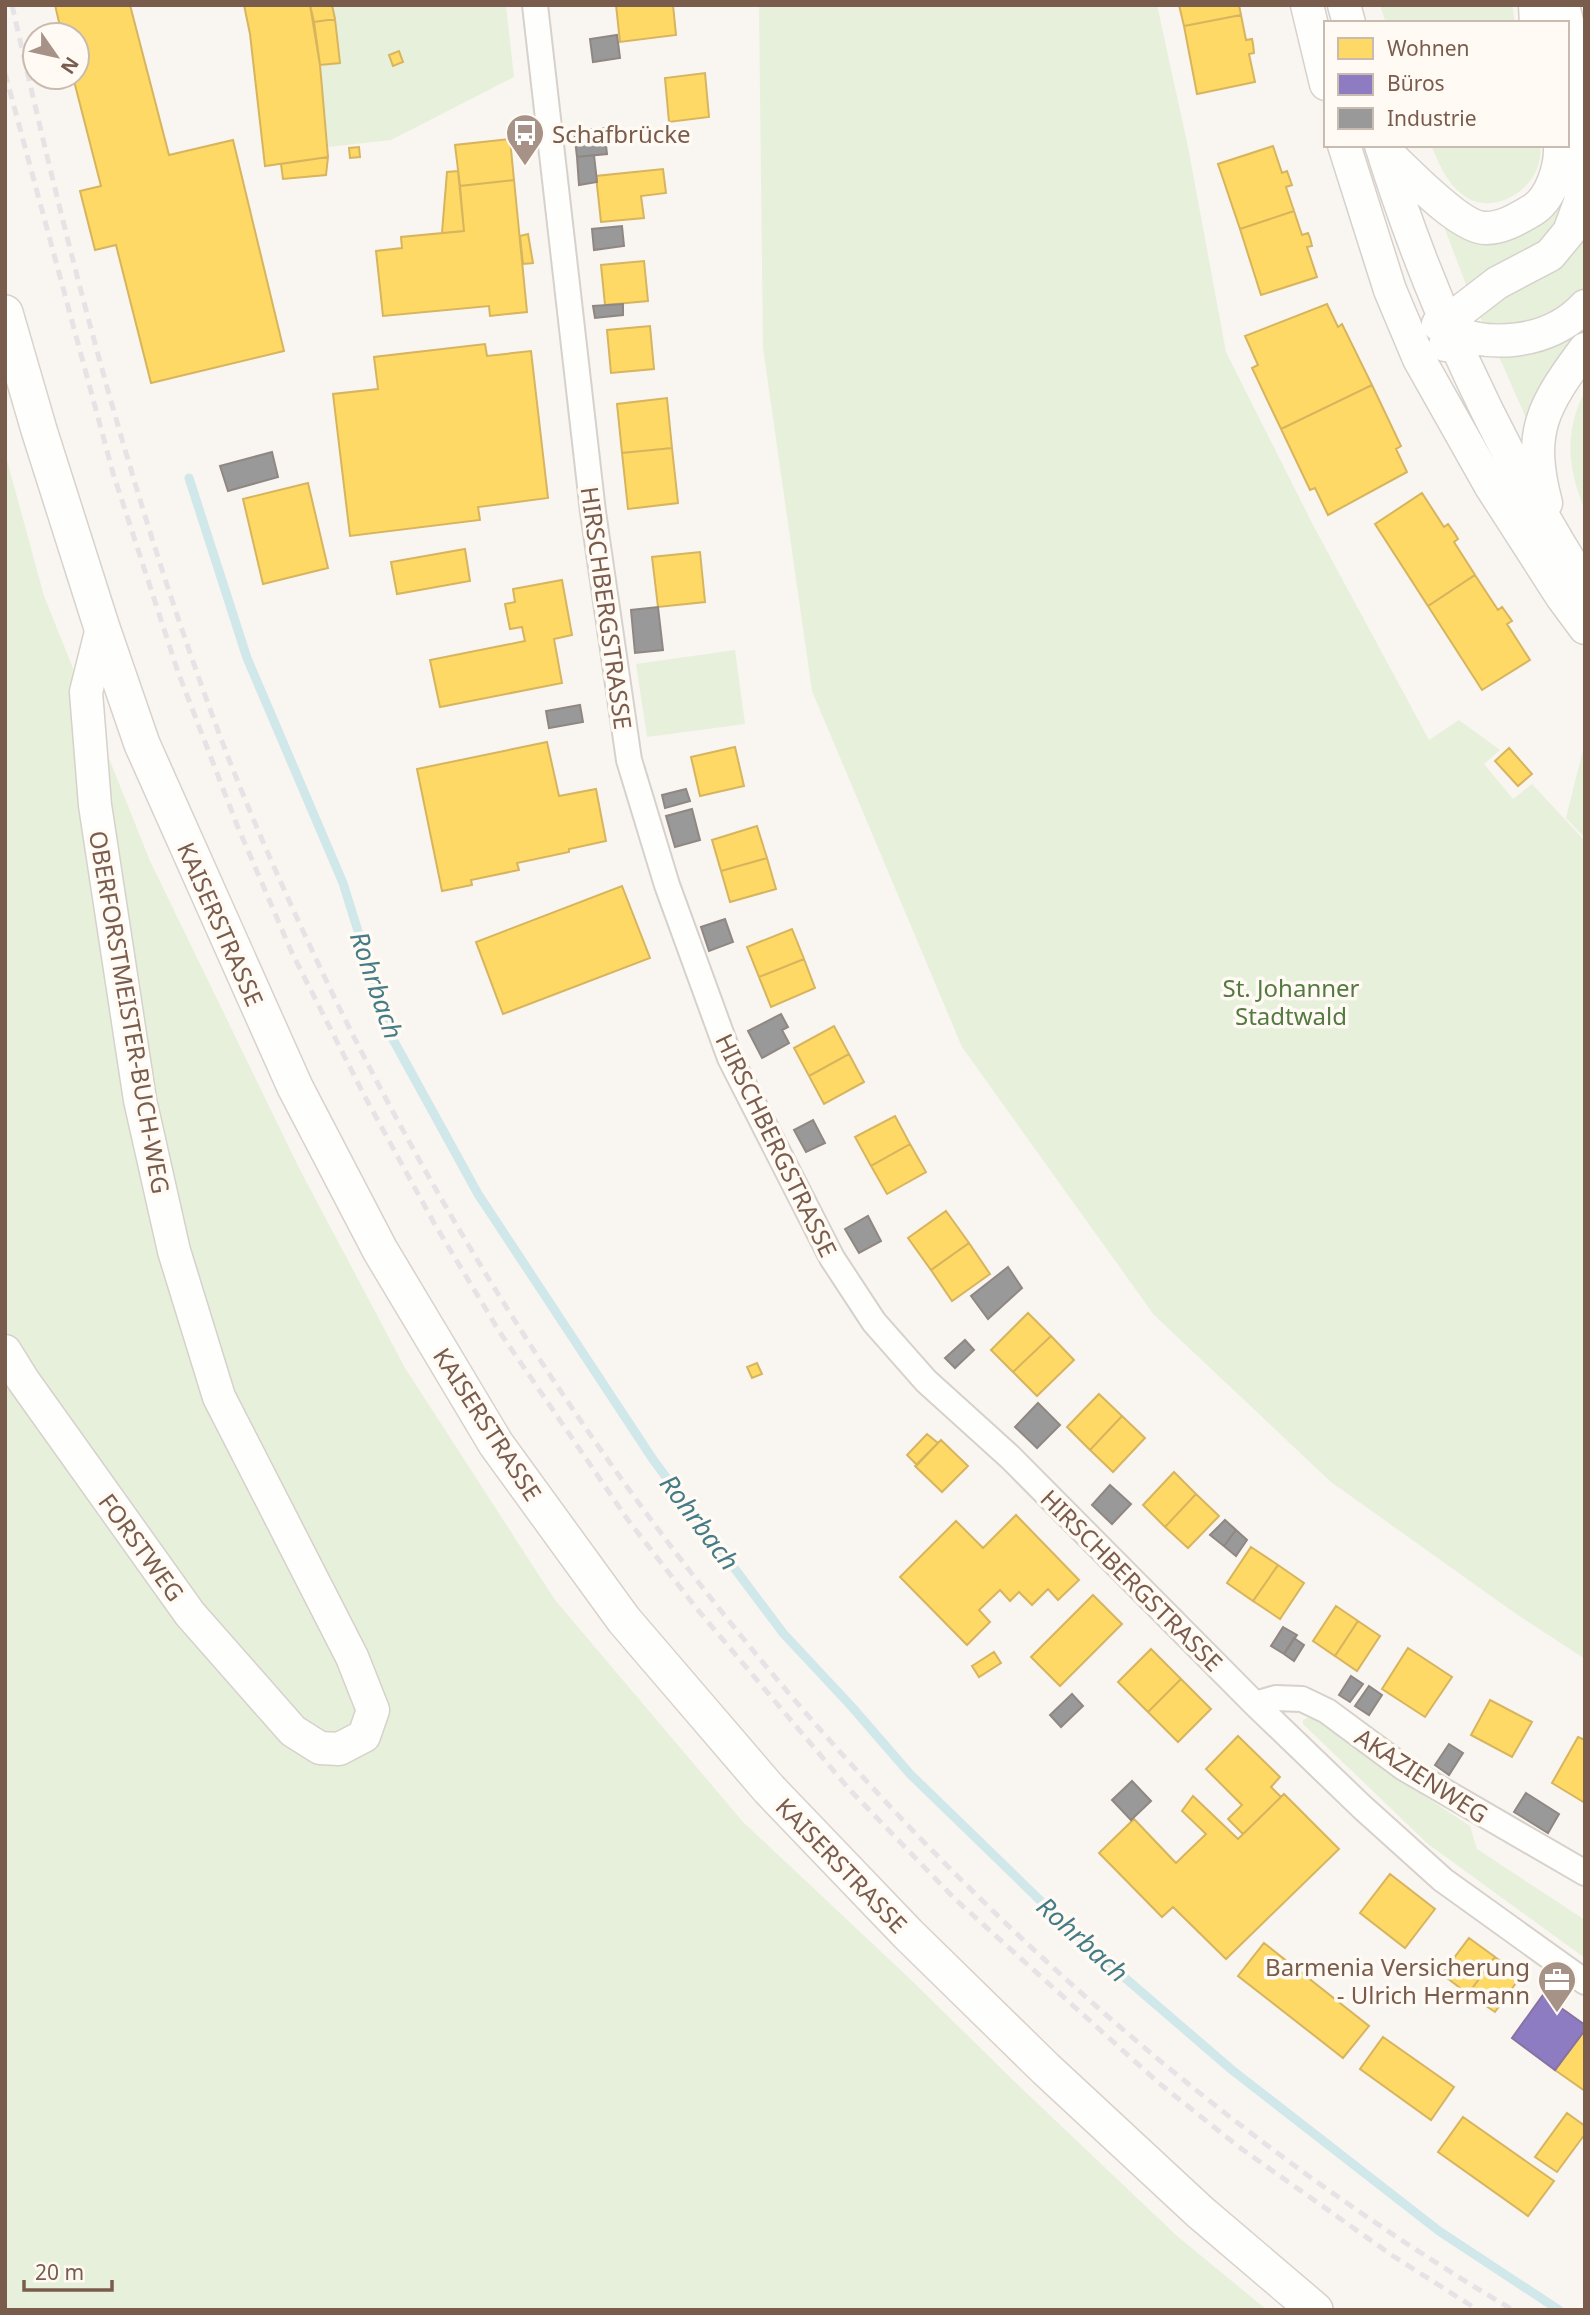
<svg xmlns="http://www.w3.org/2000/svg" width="1590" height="2315" font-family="'Noto Sans',sans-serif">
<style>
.green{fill:#e7f0db}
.homes{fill:#ffd966;stroke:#d7b45e;stroke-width:2}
.offices{fill:#8e7cc3;stroke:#8872a0;stroke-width:2}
.industry{fill:#999;stroke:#908782;stroke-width:2}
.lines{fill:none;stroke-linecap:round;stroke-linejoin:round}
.stream{stroke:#d0e8ea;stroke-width:9}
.minor-casing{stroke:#d7d1cb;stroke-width:28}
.tertiary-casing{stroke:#d7d1cb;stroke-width:35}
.secondary-casing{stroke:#d9d2cb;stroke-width:38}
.minor{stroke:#fefefd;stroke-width:24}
.tertiary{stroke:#fefefd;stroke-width:32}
.secondary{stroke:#fefefd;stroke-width:35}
.rail{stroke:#e6e3e7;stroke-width:5;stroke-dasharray:10 7;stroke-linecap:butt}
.labels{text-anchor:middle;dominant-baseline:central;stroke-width:7;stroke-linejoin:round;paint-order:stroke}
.poi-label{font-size:24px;fill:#7a5c4d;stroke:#fffaf3;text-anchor:start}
.street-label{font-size:24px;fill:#7a5c4d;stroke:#fffaf3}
.park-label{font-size:24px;fill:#537a41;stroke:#fffaf3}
.water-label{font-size:26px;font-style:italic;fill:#437c86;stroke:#fffaf3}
</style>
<rect width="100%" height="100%" fill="#f9f5f0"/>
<path class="green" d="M 338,5 L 506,5 L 514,77 L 391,140 L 328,147 L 320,65 L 340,63 L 332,6 Z
M 759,5 L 1157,5 L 1188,147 L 1226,352 L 1313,525 L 1429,740 L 1459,720 L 1500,750 L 1484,764 L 1513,799 L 1532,784 L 1585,841 L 1585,1659 L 1512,1611 L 1331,1482 L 1154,1315 L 962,1047 L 812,691 L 763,348 Z
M 1380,5 L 1512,5 L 1515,23 L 1386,23 Z
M 1431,145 L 1540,145 C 1546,184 1496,220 1463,195 C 1446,182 1439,164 1431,145 Z
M 1565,186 L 1572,188 L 1559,223 L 1542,244 L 1468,290 L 1440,216 L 1458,231 Z
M 1585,220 L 1585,291 C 1563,325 1521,324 1485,328 L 1478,312 Z
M 1585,323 L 1585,331 L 1552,373 L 1530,427 L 1497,352 Z
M 1585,391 L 1585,510 C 1567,467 1564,433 1585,391 Z
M 5,453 L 44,596 L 150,861 L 299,1168 L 405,1368 L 555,1600 L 743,1822 L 909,1978 L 1017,2084 L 1177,2236 L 1267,2310 L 5,2310 Z
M 735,650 L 745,724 L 647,737 L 636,664 Z
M 1585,742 L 1585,838 L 1566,818 Z
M 1310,1717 L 1327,1723 L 1397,1778 L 1470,1826 L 1477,1849 L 1585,1920 L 1585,1958 L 1428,1844 L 1303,1724 L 1303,1720 Z"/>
<path class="homes" d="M 55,5 L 130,5 L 169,155 L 233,140 L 284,351 L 151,383 L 116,245 L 95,250 L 80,191 L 101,186 L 73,77 L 77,77 L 77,35 L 62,35 Z
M 244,5 L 310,5 L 320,65 L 328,157 L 265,166 L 250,34 Z
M 310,5 L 332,5 L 335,19 L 314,22 Z
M 616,5 L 673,5 L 676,35 L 620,42 Z
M 1179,5 L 1239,5 L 1241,15 L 1184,26 Z
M 1241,15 L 1246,40 L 1252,39 L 1253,44 L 1254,53 L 1249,54 L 1255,82 L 1197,94 L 1184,26 Z
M 335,19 L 340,63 L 320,65 L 314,22 Z
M 399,51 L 403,62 L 393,66 L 389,55 Z
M 705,73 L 709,117 L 669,122 L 665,78 Z
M 510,139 L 514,180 L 460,186 L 455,145 Z
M 1273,146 L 1282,173 L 1287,171 L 1292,185 L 1286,187 L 1294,211 L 1240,229 L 1218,164 Z
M 359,147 L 360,157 L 350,158 L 349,148 Z
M 328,157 L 326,175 L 283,179 L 281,164 Z
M 663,169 L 666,193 L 641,196 L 644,218 L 601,222 L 596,176 Z
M 458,171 L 464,231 L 442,233 L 447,172 Z
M 514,180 L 527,312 L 490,316 L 489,306 L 383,316 L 376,251 L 402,248 L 401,237 L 464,231 L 460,186 Z
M 1294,211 L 1302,235 L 1308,233 L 1310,238 L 1312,246 L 1307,247 L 1317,277 L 1261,295 L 1240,229 Z
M 528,234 L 533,263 L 523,264 L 520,236 Z
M 644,261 L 648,301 L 605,305 L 601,265 Z
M 1327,304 L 1338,327 L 1342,324 L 1372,385 L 1281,429 L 1252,368 L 1258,365 L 1245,336 Z
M 650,326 L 654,369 L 611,373 L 607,330 Z
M 485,344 L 487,356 L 531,351 L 548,498 L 478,507 L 480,520 L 350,536 L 333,394 L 378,389 L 374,357 Z
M 1372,385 L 1401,446 L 1396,449 L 1407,472 L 1328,515 L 1315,488 L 1310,490 L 1281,429 Z
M 667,398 L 672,448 L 622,453 L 617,404 Z
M 672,448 L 678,503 L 628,509 L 622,453 Z
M 308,483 L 328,568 L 263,584 L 243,499 Z
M 1422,493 L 1444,527 L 1448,524 L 1455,534 L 1458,539 L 1454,542 L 1475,575 L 1428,606 L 1375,524 Z
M 465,549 L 470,581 L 397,594 L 391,562 Z
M 700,552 L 705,602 L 658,607 L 652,557 Z
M 1475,575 L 1498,610 L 1502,607 L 1512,621 L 1507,624 L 1530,660 L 1482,690 L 1428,606 Z
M 562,580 L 572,635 L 554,639 L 562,683 L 440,707 L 430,660 L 525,641 L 522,627 L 510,629 L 505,604 L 515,602 L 513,589 Z
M 547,742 L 559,796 L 596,789 L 606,841 L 569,849 L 569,852 L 517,863 L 519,870 L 471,880 L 472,885 L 442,891 L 417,769 Z
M 735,747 L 744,786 L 700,796 L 691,757 Z
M 1509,748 L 1532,774 L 1518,786 L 1495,761 Z
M 757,826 L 767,858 L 721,871 L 712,840 Z
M 767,858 L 776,889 L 730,902 L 721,871 Z
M 622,886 L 650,958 L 503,1014 L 476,942 Z
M 792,929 L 804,959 L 759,977 L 747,947 Z
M 804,959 L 815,988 L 771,1007 L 759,977 Z
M 834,1026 L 849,1054 L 809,1076 L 794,1048 Z
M 849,1054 L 864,1082 L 824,1104 L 809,1076 Z
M 895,1116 L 910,1144 L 871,1166 L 855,1137 Z
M 910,1144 L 926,1172 L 887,1194 L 871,1166 Z
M 946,1211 L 969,1243 L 931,1270 L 908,1238 Z
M 969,1243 L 990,1274 L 952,1301 L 931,1270 Z
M 1028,1313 L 1051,1336 L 1013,1372 L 991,1350 Z
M 1051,1336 L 1074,1360 L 1037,1396 L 1013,1372 Z
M 757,1363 L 762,1374 L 752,1378 L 747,1367 Z
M 1099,1394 L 1122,1416 L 1090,1450 L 1067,1427 Z
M 1122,1416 L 1145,1438 L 1113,1472 L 1090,1450 Z
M 927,1434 L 938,1443 L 917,1465 L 907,1455 Z
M 941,1440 L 968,1466 L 942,1492 L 915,1466 Z
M 1174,1472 L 1196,1494 L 1165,1527 L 1143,1505 Z
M 1196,1494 L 1219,1516 L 1188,1548 L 1165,1527 Z
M 1016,1515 L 1079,1580 L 1058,1600 L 1048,1589 L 1032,1605 L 1019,1592 L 1010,1601 L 1000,1590 L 979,1610 L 990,1622 L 967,1645 L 900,1577 L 956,1521 L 983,1548 Z
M 1251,1547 L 1278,1565 L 1253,1601 L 1227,1583 Z
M 1278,1565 L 1304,1583 L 1280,1619 L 1253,1601 Z
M 1093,1595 L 1122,1624 L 1060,1686 L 1031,1657 Z
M 1336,1606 L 1358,1621 L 1335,1656 L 1313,1641 Z
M 1358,1621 L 1380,1636 L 1357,1671 L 1335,1656 Z
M 1408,1648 L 1452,1677 L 1425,1717 L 1382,1689 Z
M 1151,1649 L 1181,1679 L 1148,1712 L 1118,1682 Z
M 994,1652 L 1001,1663 L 979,1677 L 972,1666 Z
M 1181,1679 L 1211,1709 L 1178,1742 L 1148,1712 Z
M 1490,1700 L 1532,1722 L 1512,1757 L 1471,1735 Z
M 1238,1736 L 1280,1777 L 1271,1787 L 1281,1797 L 1243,1834 L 1228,1819 L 1242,1805 L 1206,1769 Z
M 1578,1737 L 1585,1740 L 1585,1803 L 1552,1783 Z
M 1284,1794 L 1339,1849 L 1226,1959 L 1173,1907 L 1162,1917 L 1099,1853 L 1134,1819 L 1176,1863 L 1206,1834 L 1182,1811 L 1193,1796 L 1238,1839 Z
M 1390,1874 L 1435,1909 L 1405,1948 L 1360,1913 Z
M 1469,1938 L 1495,1957 L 1468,1994 L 1442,1974 Z
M 1264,1943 L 1369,2026 L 1343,2058 L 1238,1976 Z
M 1495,1957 L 1521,1976 L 1495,2012 L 1468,1994 Z
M 1585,2030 L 1585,2091 L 1555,2070 Z
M 1383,2037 L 1454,2087 L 1431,2120 L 1360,2069 Z
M 1567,2113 L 1585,2126 L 1585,2134 L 1557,2172 L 1535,2157 Z
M 1463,2117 L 1554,2181 L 1528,2216 L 1438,2152 Z"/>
<path class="offices" d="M 1543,1995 L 1585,2025 L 1585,2030 L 1555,2070 L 1512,2038 Z"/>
<path class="industry" d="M 617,35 L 620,58 L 593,62 L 590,39 Z
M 604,128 L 607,154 L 577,157 L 574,131 Z
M 594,155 L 597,182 L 579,185 L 577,157 Z
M 622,226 L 624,246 L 594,250 L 592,229 Z
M 623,304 L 623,315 L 595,318 L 593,306 Z
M 272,452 L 278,477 L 228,491 L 220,466 Z
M 658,607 L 663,650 L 635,653 L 631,610 Z
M 580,705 L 583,722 L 549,728 L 546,711 Z
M 686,789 L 690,801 L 665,808 L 662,795 Z
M 692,809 L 700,840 L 675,847 L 666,816 Z
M 725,919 L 733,942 L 709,951 L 701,927 Z
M 781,1014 L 788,1027 L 782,1030 L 789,1043 L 762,1058 L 748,1031 Z
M 813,1120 L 825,1143 L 806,1152 L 794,1130 Z
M 868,1216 L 881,1241 L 859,1253 L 845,1229 Z
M 1008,1267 L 1022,1288 L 988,1319 L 971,1296 Z
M 965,1340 L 974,1350 L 955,1368 L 945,1358 Z
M 1038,1403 L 1060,1425 L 1037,1448 L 1015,1427 Z
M 1110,1485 L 1131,1504 L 1112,1524 L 1092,1505 Z
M 1225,1520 L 1236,1530 L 1224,1546 L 1210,1535 Z
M 1236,1530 L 1247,1540 L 1236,1556 L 1224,1546 Z
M 1283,1627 L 1297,1635 L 1284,1654 L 1271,1646 Z
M 1294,1638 L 1304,1645 L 1294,1661 L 1284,1654 Z
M 1351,1676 L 1363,1684 L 1350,1702 L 1339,1695 Z
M 1369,1686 L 1382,1695 L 1369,1715 L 1355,1706 Z
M 1072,1694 L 1083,1706 L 1061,1727 L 1050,1715 Z
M 1449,1744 L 1463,1753 L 1449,1775 L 1435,1765 Z
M 1132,1781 L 1151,1801 L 1131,1820 L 1112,1800 Z
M 1526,1793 L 1559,1814 L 1548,1833 L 1514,1812 Z"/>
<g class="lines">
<path class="stream" d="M 189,478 L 247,658 L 343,883 L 390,1034 L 478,1194 L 654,1461 L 783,1633 L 852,1707 L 910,1774 L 1081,1940 L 1232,2070 L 1439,2231 L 1559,2310"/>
<defs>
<path id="minor" d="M 535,5 L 593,512 L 629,760 L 667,885 L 730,1058 L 832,1258 L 874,1322 L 926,1381 L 1010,1457 L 1255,1704 L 1362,1807 L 1443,1880 L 1585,1982
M 1255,1704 L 1276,1698 L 1302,1699 L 1327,1711 L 1404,1768 L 1585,1873"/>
<path id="tertiary" d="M 1307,5 L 1326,84
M 1344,5 L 1349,23
M 1535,5 L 1536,23
M 1563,5 L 1585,95
M 1344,145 L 1390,290 L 1419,359 L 1490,485 L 1562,597 L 1585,628
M 1381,145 C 1429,300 1499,449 1585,586
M 1385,151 C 1406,170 1460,229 1486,228 C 1503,228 1517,219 1531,211 C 1551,200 1561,167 1560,145
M 1438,324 C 1482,351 1549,345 1585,306
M 1445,345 L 1458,313 L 1497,283 L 1550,255 L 1569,232 L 1580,202 L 1584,170 L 1567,93
M 1546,503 C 1527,431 1543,406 1585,349
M 5,1351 L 23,1380 L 190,1614 L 293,1731 L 320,1748 L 339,1749 L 364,1736 L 373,1710 L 352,1657 L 219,1397 L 174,1251 L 140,1100 L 95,805 L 86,692 L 102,628"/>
<path id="secondary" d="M 5,313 L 39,430 L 102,628 L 142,744 L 295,1087 L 380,1250 L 496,1444 L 624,1620 L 769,1789 L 908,1934 L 1046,2069 L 1200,2212 L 1315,2310"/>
</defs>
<use href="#minor" class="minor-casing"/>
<use href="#tertiary" class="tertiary-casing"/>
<use href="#secondary" class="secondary-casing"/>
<use href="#minor" class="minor"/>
<use href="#tertiary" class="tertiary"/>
<use href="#secondary" class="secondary"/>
<path class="rail" d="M 12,5 C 69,259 135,514 228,757 C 261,841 299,924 338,1005 C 599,1535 1002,2007 1513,2310
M 5,73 L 113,473 L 178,672 L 237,825 L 292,953 L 364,1095 L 434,1223 L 499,1331 L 628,1520 L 697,1609 L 849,1789 L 956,1900 L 1160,2084 L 1239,2147 L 1393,2256 L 1478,2310"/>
</g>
<defs>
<symbol id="bus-pin" viewBox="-11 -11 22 30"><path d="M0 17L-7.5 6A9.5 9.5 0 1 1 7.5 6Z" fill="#a69286" stroke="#fffaf3"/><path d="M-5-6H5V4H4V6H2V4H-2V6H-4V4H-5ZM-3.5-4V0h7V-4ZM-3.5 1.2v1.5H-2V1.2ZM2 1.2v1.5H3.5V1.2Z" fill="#fff"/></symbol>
<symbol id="office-pin" viewBox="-11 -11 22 30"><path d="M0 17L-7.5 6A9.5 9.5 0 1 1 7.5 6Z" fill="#a69286" stroke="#fffaf3"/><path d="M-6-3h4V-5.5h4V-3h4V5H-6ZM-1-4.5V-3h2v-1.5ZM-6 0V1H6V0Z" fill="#fff"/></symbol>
</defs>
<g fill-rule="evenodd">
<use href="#bus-pin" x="503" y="111" width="44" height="60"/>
<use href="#office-pin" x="1535" y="1958" width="44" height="60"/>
</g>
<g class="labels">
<g class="poi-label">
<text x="552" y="133">Schafbrücke</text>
<text x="1530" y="1966" text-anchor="end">Barmenia Versicherung<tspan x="1530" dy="28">- Ulrich Hermann</tspan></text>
</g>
<g class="street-label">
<text transform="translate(607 608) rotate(82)">HIRSCHBERGSTRASSE</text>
<text transform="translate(221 924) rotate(66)">KAISERSTRASSE</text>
<text transform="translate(130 1012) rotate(80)">OBERFORSTMEISTER-BUCH-WEG</text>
<text transform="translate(777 1145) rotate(64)">HIRSCHBERGSTRASSE</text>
<text transform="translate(488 1424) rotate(57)">KAISERSTRASSE</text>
<text transform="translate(142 1547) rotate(54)">FORSTWEG</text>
<text transform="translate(1132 1580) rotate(45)">HIRSCHBERGSTRASSE</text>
<text transform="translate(1422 1775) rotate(33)">AKAZIENWEG</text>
<text transform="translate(842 1865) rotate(46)">KAISERSTRASSE</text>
</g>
<g class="park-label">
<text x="1291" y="987">St. Johanner<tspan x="1291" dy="28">Stadtwald</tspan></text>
</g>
<g class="water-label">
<text transform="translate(377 985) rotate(71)">Rohrbach</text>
<text transform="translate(700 1522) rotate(53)">Rohrbach</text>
<text transform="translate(1083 1939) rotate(42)">Rohrbach</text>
</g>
</g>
<rect width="1590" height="2315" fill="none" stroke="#7a5c4d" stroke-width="14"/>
<rect x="1324" y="21" width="245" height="126" fill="#fffaf3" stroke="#cabbb1" stroke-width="2"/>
<rect x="1338" y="38" width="35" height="21" fill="#ffd966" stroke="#cabbb1" stroke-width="2"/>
<text x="1387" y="56" font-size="21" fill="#7a5c4d">Wohnen</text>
<rect x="1338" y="74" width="35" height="21" fill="#8e7cc3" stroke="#cabbb1" stroke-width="2"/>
<text x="1387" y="91" font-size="21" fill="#7a5c4d">Büros</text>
<rect x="1338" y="108" width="35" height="21" fill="#999999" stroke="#cabbb1" stroke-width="2"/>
<text x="1387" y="126" font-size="21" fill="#7a5c4d">Industrie</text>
<g transform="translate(56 56) rotate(124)"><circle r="33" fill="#fffaf3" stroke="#cabbb1" stroke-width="2"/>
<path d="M0-5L12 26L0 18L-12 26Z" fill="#a69286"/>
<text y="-10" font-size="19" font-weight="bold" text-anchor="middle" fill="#7a5c4d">N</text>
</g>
<path d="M24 2280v10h88v-10" fill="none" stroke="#7a5c4d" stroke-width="3.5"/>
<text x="35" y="2280" font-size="21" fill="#7a5c4d" stroke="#fffaf3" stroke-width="5" paint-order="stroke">20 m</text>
</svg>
